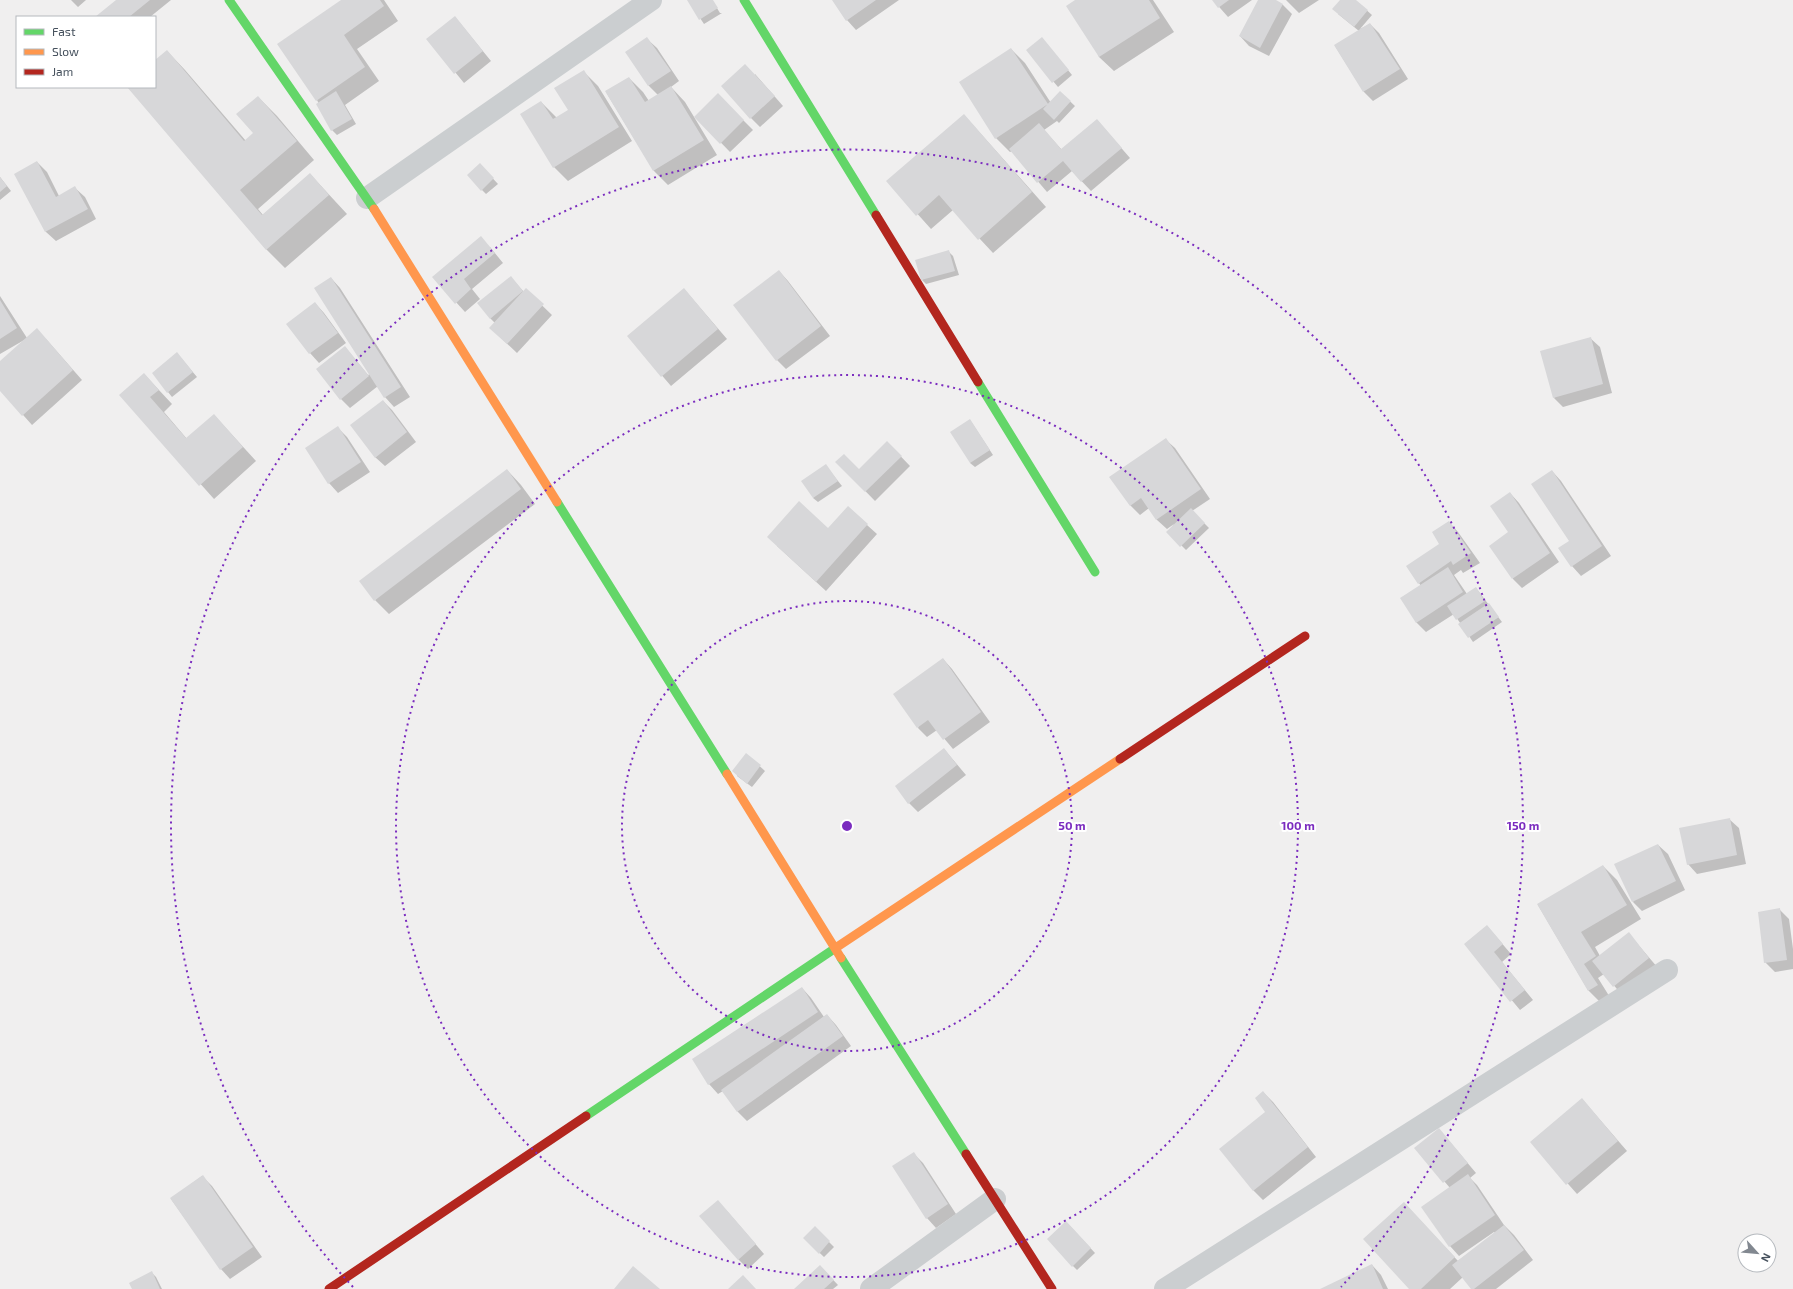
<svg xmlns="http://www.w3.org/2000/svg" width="1793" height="1289" font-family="'Exo 2',sans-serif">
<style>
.shadow{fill:#0003}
.building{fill:#d7d7d9}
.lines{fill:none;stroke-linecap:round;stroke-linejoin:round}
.street{stroke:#cbced0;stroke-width:22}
.fast{stroke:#63d668;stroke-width:9}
.slow{stroke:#ff974d;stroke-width:9}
.jam{stroke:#b3261e;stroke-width:9}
.ring{fill:none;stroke:#7b2cbf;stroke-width:2;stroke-dasharray:2 4}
.centre{fill:#7b2cbf;stroke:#fff;stroke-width:2}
.ring-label{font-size:12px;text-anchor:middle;font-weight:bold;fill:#7b2cbf;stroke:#fff;stroke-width:4;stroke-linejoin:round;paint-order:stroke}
</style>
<rect width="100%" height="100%" fill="#f0efef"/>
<path class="shadow" d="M 71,0 L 86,0 L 78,7 Z
M 118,0 L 171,0 L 150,17 L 97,17 Z
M 343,0 L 384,0 L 398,21 L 357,49 L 379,81 L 345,105 L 356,124 L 337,135 L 332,130 L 317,100 Z
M 688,0 L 712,0 L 720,13 L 722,13 L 704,24 Z
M 833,0 L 899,0 L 856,30 L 847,20 Z
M 1076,0 L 1153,0 L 1174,32 L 1114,71 L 1099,57 Z
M 1213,0 L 1252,0 L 1228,17 Z
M 1259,0 L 1274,0 L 1283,5 L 1292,14 L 1269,56 L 1249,46 L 1240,36 Z
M 1286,0 L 1319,0 L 1299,13 Z
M 1341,0 L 1355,0 L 1372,15 L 1360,29 L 1370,24 L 1379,33 L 1408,79 L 1373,101 L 1364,92 L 1335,46 L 1359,31 L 1338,14 Z
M 455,17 L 491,61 L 464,83 L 428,39 Z
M 647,39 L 657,48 L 679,81 L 671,87 L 685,102 L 717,155 L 668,185 L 654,171 L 606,92 L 629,78 L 643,92 L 649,101 L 658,95 L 649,86 L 627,52 Z
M 1046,43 L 1072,75 L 1058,87 L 1027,50 Z
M 1011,49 L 1025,63 L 1051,103 L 1060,92 L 1075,106 L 1059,123 L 1057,121 L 1044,130 L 1062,150 L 1097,120 L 1130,158 L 1091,191 L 1072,171 L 1047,192 L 1012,151 L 1010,152 L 996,138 Z
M 167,51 L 185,70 L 246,141 L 254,133 L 258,97 L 277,116 L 314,160 L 258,209 L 263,215 L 310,174 L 347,214 L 285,268 L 266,249 L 128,87 L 155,87 L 155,61 Z
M 584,72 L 598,86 L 632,141 L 568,181 L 554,167 L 541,102 L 557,118 L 569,110 Z
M 755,74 L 783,106 L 760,127 L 751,118 Z
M 718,95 L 753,130 L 730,152 L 696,117 Z
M 964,115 L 1046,207 L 993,253 L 953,210 L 931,229 L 888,181 Z
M 37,162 L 47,172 L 59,196 L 75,188 L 85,197 L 96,219 L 56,241 L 46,232 L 16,174 Z
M 484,169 L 498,184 L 486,194 L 482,190 Z
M 0,177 L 11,191 L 0,200 Z
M 490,247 L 503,263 L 472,289 L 480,299 L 465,312 L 434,278 Z
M 948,251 L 953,256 L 959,275 L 926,284 L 922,280 Z
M 779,271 L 788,281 L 830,336 L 786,369 L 777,360 Z
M 331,278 L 340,288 L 410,397 L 394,407 L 385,397 L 378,386 L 350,408 L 341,399 L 345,347 L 368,375 L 370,374 Z
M 515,282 L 524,292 L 526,290 L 552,315 L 517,353 L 500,337 L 495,323 L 490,318 Z
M 684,289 L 727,339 L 671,386 L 628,336 Z
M 0,296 L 27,338 L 46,339 L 82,380 L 32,425 L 0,389 L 0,362 L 26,339 L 0,354 Z
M 315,303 L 324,313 L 346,343 L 319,363 L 310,353 Z
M 1590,338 L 1600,347 L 1612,393 L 1563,407 L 1554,398 Z
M 181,358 L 197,377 L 172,397 L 168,392 Z
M 144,374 L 172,404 L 164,412 L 187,439 L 214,415 L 256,461 L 214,499 L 121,395 Z
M 383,401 L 392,410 L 416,442 L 385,466 L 375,457 Z
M 970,420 L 993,455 L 975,467 L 970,463 Z
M 338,428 L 347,437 L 370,472 L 338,493 L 329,483 Z
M 1165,439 L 1175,448 L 1210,499 L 1192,511 L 1209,528 L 1186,550 L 1168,532 L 1174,524 L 1167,529 L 1157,520 L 1149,508 L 1140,515 L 1130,505 Z
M 887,442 L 910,466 L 875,501 L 837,462 L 859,470 Z
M 826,466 L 842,486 L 818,502 L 813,498 Z
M 507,470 L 521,485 L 535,504 L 389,614 L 375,600 Z
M 1552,471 L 1561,481 L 1611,556 L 1581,576 L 1572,566 L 1560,549 L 1571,541 Z
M 1510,493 L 1519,503 L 1559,562 L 1522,588 L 1513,579 Z
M 848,508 L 877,534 L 826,591 L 777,546 L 828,529 Z
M 1449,522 L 1458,532 L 1480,563 L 1463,573 L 1461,570 L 1454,575 L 1467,594 L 1476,588 L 1502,622 L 1473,642 L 1454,614 L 1426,632 L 1416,622 L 1421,586 L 1419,583 L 1440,544 Z
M 943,659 L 952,669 L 990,722 L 953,749 L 937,730 L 927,737 L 918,728 Z
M 944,749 L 966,775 L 918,812 L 909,803 Z
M 746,754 L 765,771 L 752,787 L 737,776 Z
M 1729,819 L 1739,828 L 1746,864 L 1697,874 L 1688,864 Z
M 1658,845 L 1668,854 L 1685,890 L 1642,911 L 1633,902 Z
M 1603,866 L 1617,880 L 1641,919 L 1595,947 L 1600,956 L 1629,934 L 1658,968 L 1623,996 L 1604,974 L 1598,978 L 1611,999 L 1603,1005 L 1588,990 L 1538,905 Z
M 1780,910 L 1789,919 L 1793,949 L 1793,969 L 1775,972 L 1765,962 Z
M 1487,926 L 1511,954 L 1502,962 L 1533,1000 L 1520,1010 L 1465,944 Z
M 802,988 L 811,998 L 824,1017 L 827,1015 L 836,1025 L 851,1046 L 747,1121 L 738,1112 L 723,1091 L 718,1094 L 709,1084 Z
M 1263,1092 L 1273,1102 L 1316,1157 L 1263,1200 L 1253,1190 L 1267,1112 Z
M 1582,1099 L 1627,1151 L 1577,1194 L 1531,1142 Z
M 1439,1129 L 1476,1173 L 1470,1178 L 1477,1185 L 1504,1225 L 1514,1235 L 1533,1260 L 1496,1289 L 1472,1289 L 1463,1277 L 1450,1289 L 1411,1289 L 1404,1203 L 1458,1261 L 1495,1233 L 1494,1232 L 1459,1256 L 1450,1246 L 1450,1188 L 1416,1148 Z
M 914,1154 L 923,1163 L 956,1214 L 936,1228 L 927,1218 Z
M 202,1176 L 212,1186 L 262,1257 L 230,1279 L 221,1269 L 171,1199 Z
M 727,1211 L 764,1254 L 748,1269 L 738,1259 Z
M 1070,1226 L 1095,1253 L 1077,1270 L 1073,1266 Z
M 815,1228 L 834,1247 L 824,1257 L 804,1238 Z
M 1372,1265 L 1381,1275 L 1388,1289 L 1323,1289 Z
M 820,1266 L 838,1285 L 833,1289 L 796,1289 Z
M 152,1273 L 156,1277 L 162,1289 L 133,1289 Z"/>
<path class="building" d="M 116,0 L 150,0 L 129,17 L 95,17 Z
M 341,0 L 380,0 L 384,6 L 344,35 L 365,67 L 316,101 L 277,44 Z
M 687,0 L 713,0 L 718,8 L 699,20 Z
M 832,0 L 876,0 L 846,21 Z
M 1075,0 L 1149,0 L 1160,18 L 1099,57 L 1066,6 Z
M 1212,0 L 1229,0 L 1218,8 Z
M 1258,0 L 1276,0 L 1283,4 L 1260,48 L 1239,36 Z
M 1340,0 L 1356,0 L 1368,10 L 1354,27 L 1332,9 Z
M 455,16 L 483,51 L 454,74 L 426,39 Z
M 1370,23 L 1400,69 L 1363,92 L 1334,45 Z
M 647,37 L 671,71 L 648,86 L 625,52 Z
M 1042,37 L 1069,70 L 1052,83 L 1026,50 Z
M 1011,48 L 1048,104 L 995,139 L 959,82 Z
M 167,50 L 244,141 L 253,133 L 236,114 L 258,96 L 297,141 L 240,190 L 262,215 L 310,173 L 329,195 L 266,250 L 127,87 L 155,87 L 155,60 Z
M 745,64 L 775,96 L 750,119 L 721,86 Z
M 584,70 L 619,127 L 553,168 L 520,114 L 541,101 L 553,119 L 568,110 L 554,88 Z
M 629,77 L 645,102 L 671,86 L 704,140 L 653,171 L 605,91 Z
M 336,91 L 352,119 L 331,131 L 316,104 Z
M 1060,91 L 1071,101 L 1054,120 L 1043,109 Z
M 718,93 L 744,120 L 720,144 L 694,117 Z
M 964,114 L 1032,192 L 978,240 L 939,195 L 916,216 L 886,181 Z
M 1097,119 L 1122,148 L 1081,182 L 1063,161 L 1037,183 L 1009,149 L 1039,123 L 1061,149 Z
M 37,161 L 56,197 L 75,186 L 88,209 L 45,232 L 14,174 Z
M 480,163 L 494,178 L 481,191 L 467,175 Z
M 0,177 L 7,186 L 0,192 Z
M 481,236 L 495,253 L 464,279 L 471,289 L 455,304 L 432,277 Z
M 949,250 L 955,271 L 921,280 L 915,260 Z
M 779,270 L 821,326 L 776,361 L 733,305 Z
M 511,276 L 523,291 L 490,319 L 477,303 Z
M 331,277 L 401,387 L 384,398 L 314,288 Z
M 526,288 L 544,304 L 507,344 L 489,328 Z
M 684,288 L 718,329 L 661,377 L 627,336 Z
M 0,300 L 17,328 L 0,339 Z
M 315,302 L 338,333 L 309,354 L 286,324 Z
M 37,328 L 73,370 L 22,416 L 0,391 L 0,361 Z
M 1591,337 L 1603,384 L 1553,398 L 1540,351 Z
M 345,346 L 369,376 L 340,400 L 316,369 Z
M 177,352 L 193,372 L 167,393 L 152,373 Z
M 144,373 L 159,390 L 150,397 L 186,438 L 214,414 L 243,447 L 199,486 L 119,395 Z
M 383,400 L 407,432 L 375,458 L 350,425 Z
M 970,419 L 990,450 L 970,463 L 950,432 Z
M 338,426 L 361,462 L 328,484 L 305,448 Z
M 1166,438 L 1201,489 L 1156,520 L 1141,498 L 1130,506 L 1109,477 Z
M 887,441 L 902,456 L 865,492 L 835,462 L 844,454 L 859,469 Z
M 826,464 L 838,481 L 813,498 L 801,481 Z
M 507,469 L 521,489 L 374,601 L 359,581 Z
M 1552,470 L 1602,546 L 1571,567 L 1558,548 L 1569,541 L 1531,484 Z
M 1510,492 L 1550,553 L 1512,579 L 1489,546 L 1508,532 L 1490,506 Z
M 799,501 L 828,528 L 848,506 L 868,524 L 816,582 L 767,537 Z
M 1191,508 L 1205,523 L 1180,547 L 1166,532 Z
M 1449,521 L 1471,553 L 1453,565 L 1451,561 L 1418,584 L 1406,566 L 1439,544 L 1432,532 Z
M 1448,567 L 1463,592 L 1416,623 L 1400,598 Z
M 1476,587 L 1485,601 L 1456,620 L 1447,606 Z
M 1489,603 L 1499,617 L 1468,638 L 1458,624 Z
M 943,658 L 981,712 L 943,740 L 928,720 L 917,728 L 893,694 Z
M 944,748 L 957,765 L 908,804 L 895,786 Z
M 746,753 L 761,765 L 747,784 L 732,771 Z
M 1730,818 L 1737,855 L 1687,865 L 1679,828 Z
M 1658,844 L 1676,881 L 1632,902 L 1614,864 Z
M 1603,865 L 1627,905 L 1581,932 L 1596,956 L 1584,964 L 1598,985 L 1588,991 L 1537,904 Z
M 1780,908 L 1787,960 L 1764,963 L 1758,912 Z
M 1487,925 L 1503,944 L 1494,952 L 1525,990 L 1510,1002 L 1464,944 Z
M 1629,932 L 1649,958 L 1613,987 L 1592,961 Z
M 802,987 L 818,1012 L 708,1085 L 692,1059 Z
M 827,1014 L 843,1036 L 737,1112 L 721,1090 Z
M 1263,1091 L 1308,1147 L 1253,1191 L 1219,1149 L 1265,1112 L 1255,1098 Z
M 1582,1098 L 1618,1141 L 1566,1185 L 1530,1142 Z
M 1439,1128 L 1468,1163 L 1443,1183 L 1414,1148 Z
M 914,1152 L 948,1204 L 926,1219 L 892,1166 Z
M 1468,1174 L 1495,1215 L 1449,1247 L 1421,1207 Z
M 203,1175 L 253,1247 L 220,1270 L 170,1198 Z
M 718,1200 L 756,1244 L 738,1260 L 699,1216 Z
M 1404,1202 L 1455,1257 L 1421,1289 L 1409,1289 L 1363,1239 Z
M 1066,1221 L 1091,1248 L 1072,1267 L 1047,1239 Z
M 1504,1225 L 1524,1250 L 1474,1289 L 1471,1289 L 1452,1265 Z
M 815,1226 L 830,1241 L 819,1254 L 803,1238 Z
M 1372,1264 L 1383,1289 L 1320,1289 Z
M 820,1265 L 834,1280 L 824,1289 L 794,1289 Z
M 633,1266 L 660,1289 L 614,1289 Z
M 152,1271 L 160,1289 L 132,1289 L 129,1283 Z
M 743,1275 L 756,1289 L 728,1289 Z"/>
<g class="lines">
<path class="street" d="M 367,198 L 651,0
M 871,1289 L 995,1199
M 1165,1289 L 1667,970"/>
<path class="fast" d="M 229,0 L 374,209
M 744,0 L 876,215
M 978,382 L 1095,572
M 557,502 L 727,774
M 841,958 L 966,1154
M 586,1116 L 837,947"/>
<path class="slow" d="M 374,209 L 557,502
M 727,774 L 841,958
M 837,947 L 1120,759"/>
<path class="jam" d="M 876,215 L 978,382
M 1120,759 L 1305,636
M 966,1154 L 1052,1289
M 329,1289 L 586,1116"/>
</g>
<g class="ring">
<circle cx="847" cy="826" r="225"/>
<circle cx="847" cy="826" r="451"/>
<path d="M353 1287A676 676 0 1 1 1341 1287"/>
</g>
<circle cx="847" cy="826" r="6" class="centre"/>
<g class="ring-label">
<text x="1072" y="830">50 m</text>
<text x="1298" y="830">100 m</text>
<text x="1523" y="830">150 m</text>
</g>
<rect x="16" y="16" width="140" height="72" fill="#ffffff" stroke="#b5b9be"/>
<rect x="24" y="29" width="20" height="6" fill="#63d668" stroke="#b5b9be"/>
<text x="52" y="36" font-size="12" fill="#46515d">Fast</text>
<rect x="24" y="49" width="20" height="6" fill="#ff974d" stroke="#b5b9be"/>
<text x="52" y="56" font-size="12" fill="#46515d">Slow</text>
<rect x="24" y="69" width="20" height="6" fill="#b3261e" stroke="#b5b9be"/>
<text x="52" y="76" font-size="12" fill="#46515d">Jam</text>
<g transform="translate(1757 1253) rotate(117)"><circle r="19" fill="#ffffff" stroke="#b5b9be"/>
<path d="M0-3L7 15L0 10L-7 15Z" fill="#828890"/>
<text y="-6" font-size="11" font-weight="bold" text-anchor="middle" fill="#46515d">N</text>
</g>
</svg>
